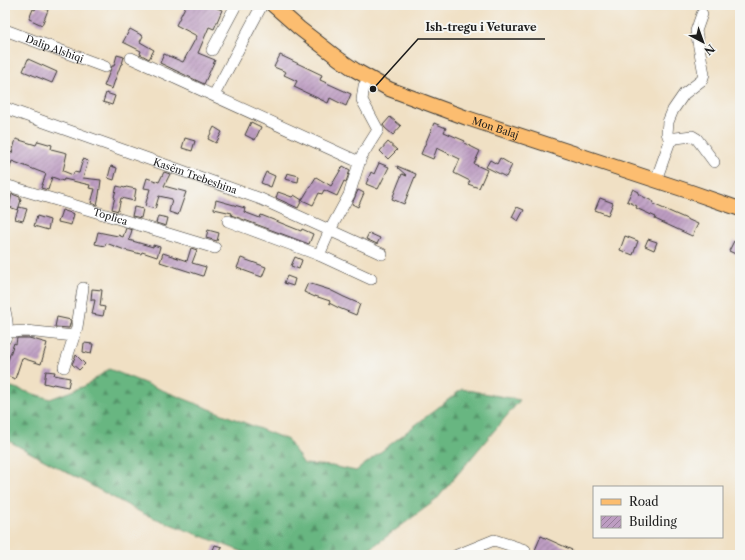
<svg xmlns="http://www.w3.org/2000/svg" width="745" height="560" font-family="'Libre Caslon Text',serif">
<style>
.forest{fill:url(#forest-firs);stroke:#42694e}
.building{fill:url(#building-hatch)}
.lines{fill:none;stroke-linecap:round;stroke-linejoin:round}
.minor-casing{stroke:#3c3935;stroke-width:12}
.major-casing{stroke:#3c3935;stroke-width:16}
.minor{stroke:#fff;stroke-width:11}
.major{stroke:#fcbd6f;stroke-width:14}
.labels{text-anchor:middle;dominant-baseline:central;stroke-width:4;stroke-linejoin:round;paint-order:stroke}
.street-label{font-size:10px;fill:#1c1c1c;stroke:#f6f6f2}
.leader{fill:none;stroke:#1c1c1c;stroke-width:1.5}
.callout-dot{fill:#1c1c1c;stroke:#f6f6f2;stroke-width:1.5}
.callout-label{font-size:11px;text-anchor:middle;font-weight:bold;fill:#1c1c1c;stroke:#f6f6f2;stroke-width:4;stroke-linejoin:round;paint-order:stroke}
</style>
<defs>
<pattern id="forest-firs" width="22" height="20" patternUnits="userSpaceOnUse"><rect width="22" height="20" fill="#67b681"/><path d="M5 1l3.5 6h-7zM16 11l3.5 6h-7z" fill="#549369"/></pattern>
<pattern id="building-hatch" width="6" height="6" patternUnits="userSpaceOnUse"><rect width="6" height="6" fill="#bd9dc2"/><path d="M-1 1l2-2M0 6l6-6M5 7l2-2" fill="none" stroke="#997f9d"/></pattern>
</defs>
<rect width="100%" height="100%" fill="#f6f6f2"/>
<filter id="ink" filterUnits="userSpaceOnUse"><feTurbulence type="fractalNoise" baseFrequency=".025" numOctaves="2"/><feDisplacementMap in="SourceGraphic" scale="8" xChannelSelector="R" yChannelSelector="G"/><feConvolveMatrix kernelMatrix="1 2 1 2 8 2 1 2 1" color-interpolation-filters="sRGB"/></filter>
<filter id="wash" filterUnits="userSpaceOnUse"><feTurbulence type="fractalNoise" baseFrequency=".012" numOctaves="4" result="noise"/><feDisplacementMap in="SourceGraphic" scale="16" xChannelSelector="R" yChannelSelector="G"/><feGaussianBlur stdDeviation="0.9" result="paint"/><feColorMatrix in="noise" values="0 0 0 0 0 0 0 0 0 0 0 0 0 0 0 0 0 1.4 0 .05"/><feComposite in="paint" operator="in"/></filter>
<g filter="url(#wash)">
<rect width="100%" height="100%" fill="#f0e0c4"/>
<path class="forest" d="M 109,369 L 288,440 L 304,464 L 332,466 L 356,471 L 462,389 L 520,400 L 436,500 L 371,548 L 337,555 L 251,555 L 144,514 L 5,439 L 5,385 L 50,399 L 85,386 Z"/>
<g id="blocks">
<path class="building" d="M 37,5 L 48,10 L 42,25 L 29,19 L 33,9 L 35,10 Z
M 186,5 L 210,5 L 222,10 L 214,29 L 209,27 L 198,53 L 215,60 L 204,84 L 160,63 L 164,54 L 183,62 L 197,36 L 176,25 Z
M 130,29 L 143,36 L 140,42 L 154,50 L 149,59 L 140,54 L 141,51 L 123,42 Z
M 117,55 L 124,57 L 122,64 L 121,64 L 115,80 L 112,89 L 104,86 L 112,66 L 114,66 Z
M 280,55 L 322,75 L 320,80 L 351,94 L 346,106 L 330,98 L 328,103 L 294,87 L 297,81 L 284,75 L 286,72 L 274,67 Z
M 28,59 L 57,72 L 52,83 L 23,71 Z
M 106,93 L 115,96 L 112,105 L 103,102 Z
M 390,117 L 401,126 L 393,135 L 385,128 L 383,125 Z
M 251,122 L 261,127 L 255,140 L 245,135 Z
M 434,123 L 446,128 L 444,132 L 465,141 L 464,143 L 480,151 L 474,164 L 487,170 L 479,188 L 468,184 L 470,181 L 454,173 L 460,159 L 437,148 L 433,159 L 421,154 Z
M 214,127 L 222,132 L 216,143 L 208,139 Z
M 185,138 L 195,141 L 192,151 L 182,148 Z
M 16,139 L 36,145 L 38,141 L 52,145 L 51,149 L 67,153 L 63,171 L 73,175 L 74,172 L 79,173 L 83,159 L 88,161 L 83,178 L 101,180 L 99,195 L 97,205 L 91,203 L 95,189 L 89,188 L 90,185 L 64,179 L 63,181 L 52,177 L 48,190 L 41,188 L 46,174 L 12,161 L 7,178 L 5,178 L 5,150 L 12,153 Z
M 388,142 L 397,150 L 388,159 L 380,151 Z
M 500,158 L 512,165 L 506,177 L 486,167 L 490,160 L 497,164 Z
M 379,163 L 389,167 L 378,189 L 366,184 L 371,172 L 374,174 Z
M 111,166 L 117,168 L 114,180 L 108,178 Z
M 343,166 L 350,170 L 346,182 L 344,181 L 337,196 L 324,190 L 322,194 L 319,193 L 313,205 L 302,200 L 316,177 L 331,186 Z
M 397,166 L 416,174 L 404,204 L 392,199 L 402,174 L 407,176 L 397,167 Z
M 164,172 L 170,174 L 164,186 L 186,192 L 178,215 L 169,212 L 172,199 L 159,196 L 155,209 L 145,206 L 150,189 L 144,188 L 147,178 L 159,182 Z
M 266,172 L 275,176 L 271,187 L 261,183 Z
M 287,173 L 299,176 L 298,182 L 285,179 Z
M 117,186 L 125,188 L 126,187 L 136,189 L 134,201 L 121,198 L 118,211 L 112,209 L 115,197 L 114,197 Z
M 633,189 L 639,192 L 638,194 L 654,202 L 653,204 L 698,224 L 692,236 L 655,219 L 656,217 L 636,208 L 637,206 L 627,201 Z
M 358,190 L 364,193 L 358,207 L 352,204 Z
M 278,192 L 292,197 L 294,195 L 302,200 L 298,208 L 276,198 Z
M 12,194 L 20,197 L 20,200 L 21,200 L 18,210 L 9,207 Z
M 600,198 L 613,203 L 608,215 L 595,210 Z
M 216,200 L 245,208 L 244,212 L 260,218 L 261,215 L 301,231 L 302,229 L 313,234 L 309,244 L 231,215 L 232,213 L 214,209 Z
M 19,207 L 27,209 L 23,221 L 15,219 Z
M 134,207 L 143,209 L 141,218 L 132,216 Z
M 517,207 L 524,210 L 518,221 L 512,217 Z
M 62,210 L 74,214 L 71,225 L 58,222 Z
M 37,216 L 50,220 L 48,230 L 34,226 Z
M 158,216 L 168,218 L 166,226 L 156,223 Z
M 126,228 L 132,230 L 129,240 L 153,247 L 153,245 L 160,247 L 157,257 L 142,252 L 141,254 L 125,250 L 106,243 L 105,246 L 95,244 L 98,232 L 118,236 L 118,235 L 123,237 Z
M 208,230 L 219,233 L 217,241 L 206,238 Z
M 369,233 L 380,238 L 377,244 L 366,239 Z
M 625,236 L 638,241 L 633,255 L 620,250 Z
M 648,239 L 657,242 L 654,250 L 645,246 Z
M 734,241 L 740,244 L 740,256 L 729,251 Z
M 191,248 L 197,250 L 192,263 L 206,267 L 203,276 L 160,262 L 163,253 L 187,261 Z
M 295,257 L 302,260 L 299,269 L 291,266 Z
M 241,258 L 266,267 L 262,277 L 237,268 Z
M 287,276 L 295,279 L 293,286 L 284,283 Z
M 308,283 L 330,290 L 344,297 L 360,304 L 356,315 L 339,308 L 329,303 L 330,301 L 315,296 L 315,297 L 304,292 Z
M 92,289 L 102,290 L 100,306 L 105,307 L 103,316 L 92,314 L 95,300 L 91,300 Z
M 57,317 L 71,320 L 69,328 L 55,327 Z
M 17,338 L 29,338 L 47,343 L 41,364 L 22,358 L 15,379 L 5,375 L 5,369 L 14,343 L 16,344 Z
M 84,343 L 93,344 L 91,354 L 83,352 Z
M 76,355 L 85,364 L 79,370 L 72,364 Z
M 46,371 L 55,372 L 54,375 L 70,378 L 68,387 L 53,384 L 52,385 L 44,383 Z
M 541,536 L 572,550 L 569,555 L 545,555 L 535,550 Z
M 215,545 L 222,547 L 219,555 L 211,555 Z"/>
</g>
</g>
<g filter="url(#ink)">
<use href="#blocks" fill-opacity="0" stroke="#3c3935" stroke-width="1"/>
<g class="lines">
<defs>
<g id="minor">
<path id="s1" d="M 5,30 L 105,67"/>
<path d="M 212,50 L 236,5"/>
<path d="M 131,58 L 359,162"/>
<path d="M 214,95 L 262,5"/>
<path id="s2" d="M 5,108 L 154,161 L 177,169 L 261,199 L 382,254"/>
<path d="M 670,141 L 667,133 L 668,122 L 673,110 L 684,94 L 702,80 L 704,74 L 696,31 L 702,14"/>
<path d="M 656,180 L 670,141 L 676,138 L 692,136 L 697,139 L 714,162"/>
<path id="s3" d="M 5,185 C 75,205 145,227 215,248"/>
<path d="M 228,221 L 319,255 L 371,279"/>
<path d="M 319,255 L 330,230 L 349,195 L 361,157 L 378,130 L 362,100 L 364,86 L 369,78"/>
<path d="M 5,311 C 7,320 9,330 5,339"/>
<path d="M 8,332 L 26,331 L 74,336"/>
<path d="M 64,367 L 77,327 L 83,288"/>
<path d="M 457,555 L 494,540 L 525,550"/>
</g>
<g id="major">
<path id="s4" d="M 273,5 L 299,28 L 339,59 L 355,70 L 389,89 L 467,118 L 688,191 L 740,209"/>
</g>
</defs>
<use href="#minor" class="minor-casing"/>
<use href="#major" class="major-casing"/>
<use href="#minor" class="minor"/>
<use href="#major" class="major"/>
</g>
</g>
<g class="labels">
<g class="street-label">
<text stroke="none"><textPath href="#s1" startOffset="53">Dalip Alshiqi</textPath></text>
<text stroke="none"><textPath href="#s4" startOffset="257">Mon Balaj</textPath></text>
<text stroke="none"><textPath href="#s2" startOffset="202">Kasëm Trebeshina</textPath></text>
<text stroke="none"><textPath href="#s3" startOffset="110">Toplica</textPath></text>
</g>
</g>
<path class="leader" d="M373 89L418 39H545"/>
<circle class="callout-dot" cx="373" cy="89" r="4"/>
<g class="callout-label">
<text x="481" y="31">Ish-tregu i Veturave</text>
</g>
<rect width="745" height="560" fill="none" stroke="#f6f6f2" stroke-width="20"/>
<rect x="593" y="486" width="130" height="52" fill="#f6f6f2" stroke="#9f9f9c"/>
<rect x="601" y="499" width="20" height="6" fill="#fcbd6f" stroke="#9f9f9c"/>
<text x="629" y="506" font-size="12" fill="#1c1c1c">Road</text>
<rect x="601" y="516" width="20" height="12" fill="url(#building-hatch)" stroke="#9f9f9c"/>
<text x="629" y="526" font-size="12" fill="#1c1c1c">Building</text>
<g transform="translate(703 42) rotate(139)" stroke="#f6f6f2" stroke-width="3" paint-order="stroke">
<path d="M0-3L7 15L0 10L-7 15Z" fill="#1c1c1c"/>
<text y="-6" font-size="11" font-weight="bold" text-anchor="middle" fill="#1c1c1c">N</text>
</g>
</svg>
